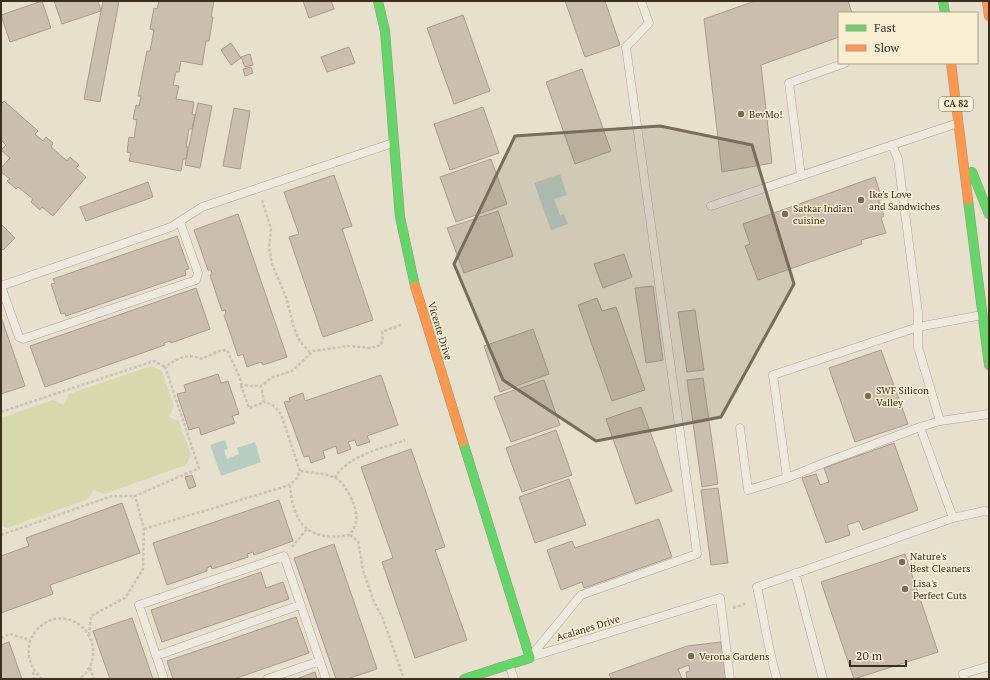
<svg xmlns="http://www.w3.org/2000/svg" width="990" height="680" font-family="'PT Serif',serif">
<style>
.green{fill:#d6d8ae}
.water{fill:#b9ccc1}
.building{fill:#cbbeae;stroke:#a89b8c}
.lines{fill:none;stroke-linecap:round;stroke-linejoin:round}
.lane-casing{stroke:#aca596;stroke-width:9}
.fast-casing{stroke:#9c9486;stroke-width:10}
.slow-casing{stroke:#9c9486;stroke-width:10}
.path{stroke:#c7c1b6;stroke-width:2.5;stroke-dasharray:3 2;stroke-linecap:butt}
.lane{stroke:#eee9df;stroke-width:8}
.fast{stroke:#63d668;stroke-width:9}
.slow{stroke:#ff974d;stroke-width:9}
.marked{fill:#786c5b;fill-opacity:0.2;stroke:#786c5b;stroke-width:3;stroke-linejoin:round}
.poi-dot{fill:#786c5b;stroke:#f8efd3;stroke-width:1.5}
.labels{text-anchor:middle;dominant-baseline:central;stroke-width:3;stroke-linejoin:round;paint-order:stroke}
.shield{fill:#f8efd3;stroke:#746754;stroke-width:1}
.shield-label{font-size:9px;font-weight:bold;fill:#3c2d1d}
.poi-label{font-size:10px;fill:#3c2d1d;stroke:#f8efd3;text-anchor:start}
.street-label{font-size:10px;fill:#3c2d1d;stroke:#f8efd3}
</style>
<rect width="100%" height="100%" fill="#e7e0cd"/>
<path class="green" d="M 151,366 L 162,371 L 174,406 L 169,417 L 179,421 L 191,455 L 186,465 L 104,494 L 94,490 L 88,499 L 7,528 L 1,525 L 1,418 L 53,400 L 64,405 L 69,394 Z"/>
<path class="water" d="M 560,174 L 567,195 L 554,199 L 560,215 L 564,214 L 568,224 L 551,230 L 534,183 Z
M 225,440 L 228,449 L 224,450 L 227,459 L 239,454 L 237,448 L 255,442 L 261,462 L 221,476 L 210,445 Z"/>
<path class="building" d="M 42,1 L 51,28 L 10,42 L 1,15 Z
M 54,1 L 98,1 L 101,11 L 62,24 Z
M 103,1 L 119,1 L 100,102 L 84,99 Z
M 159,1 L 214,1 L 211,17 L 213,17 L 209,41 L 206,41 L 202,65 L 181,61 L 179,72 L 176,72 L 173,85 L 179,86 L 176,99 L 194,102 L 192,114 L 195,115 L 192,129 L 189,129 L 186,147 L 188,147 L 186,159 L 183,159 L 181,171 L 129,161 L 131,153 L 127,152 L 129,137 L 134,138 L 137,120 L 133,119 L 136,105 L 139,106 L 141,96 L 138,96 L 147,51 L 150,51 L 154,30 L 150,29 L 154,8 L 157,9 Z
M 303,1 L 331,1 L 334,9 L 309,18 Z
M 565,1 L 605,1 L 620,45 L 585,57 Z
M 755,1 L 848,1 L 852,13 L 839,13 L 839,37 L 761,65 L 772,163 L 722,172 L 704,19 Z
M 463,15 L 490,91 L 454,104 L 427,28 Z
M 231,43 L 241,58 L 231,65 L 221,50 Z
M 349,47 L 355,63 L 327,72 L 321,57 Z
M 250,54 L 253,65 L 245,67 L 241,57 Z
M 251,67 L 253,73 L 245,76 L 243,69 Z
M 582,69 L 611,151 L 575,164 L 546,82 Z
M 4,101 L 38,131 L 35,134 L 43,141 L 46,137 L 53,143 L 51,147 L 67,161 L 70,157 L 79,165 L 76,168 L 86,177 L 53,216 L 42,207 L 40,210 L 31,202 L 33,199 L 18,187 L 16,189 L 7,181 L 10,179 L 1,172 L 1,168 L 10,158 L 1,150 L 6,145 L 1,140 L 1,102 L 2,103 Z
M 198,103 L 212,106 L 200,168 L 185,165 Z
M 483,107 L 499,153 L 450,170 L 434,124 Z
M 234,108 L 250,111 L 240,169 L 223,166 Z
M 491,159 L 507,204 L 456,222 L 440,177 Z
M 334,175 L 352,226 L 342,229 L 373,320 L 323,337 L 289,237 L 299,234 L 284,192 Z
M 875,177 L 882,199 L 879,201 L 884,216 L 881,218 L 886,233 L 861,240 L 862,244 L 758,280 L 745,246 L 750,244 L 743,224 Z
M 148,182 L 153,197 L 86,221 L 80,207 Z
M 498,211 L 513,256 L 464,273 L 447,228 Z
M 238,214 L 287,357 L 263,365 L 261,362 L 247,367 L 243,354 L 238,356 L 224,315 L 226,314 L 225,310 L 222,311 L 210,275 L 212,274 L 211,270 L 208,270 L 194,230 Z
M 1,224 L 15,238 L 3,250 L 1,248 Z
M 177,236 L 189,269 L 185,270 L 186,275 L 66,316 L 65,313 L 61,314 L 51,284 L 55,283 L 53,279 Z
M 624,254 L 632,277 L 603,288 L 594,264 Z
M 653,286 L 663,360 L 646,363 L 635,288 Z
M 196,288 L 210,329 L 171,343 L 170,341 L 164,343 L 165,345 L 45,387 L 30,346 Z
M 597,298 L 602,311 L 616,307 L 645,390 L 612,401 L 578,305 Z
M 695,310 L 704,370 L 687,372 L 678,312 Z
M 1,317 L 25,386 L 1,394 Z
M 533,329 L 549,374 L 500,392 L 484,346 Z
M 881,350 L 908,424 L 855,442 L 829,368 Z
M 218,374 L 221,383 L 228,381 L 239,414 L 232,416 L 235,423 L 201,435 L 199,427 L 189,430 L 177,394 L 186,392 L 184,385 Z
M 381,375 L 398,425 L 367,436 L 370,442 L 357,446 L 355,440 L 348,442 L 351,449 L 338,454 L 336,446 L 323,451 L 325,458 L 311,463 L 309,456 L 304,457 L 284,402 L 290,401 L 289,398 L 303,393 L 305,401 Z
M 703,378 L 718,484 L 702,487 L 687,380 Z
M 544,380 L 560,425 L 511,442 L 494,397 Z
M 641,407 L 672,491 L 636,504 L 606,419 Z
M 556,430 L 572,475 L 522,492 L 506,448 Z
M 894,443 L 918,510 L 863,530 L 859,521 L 847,525 L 850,535 L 826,543 L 802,478 L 816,474 L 820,485 L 829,482 L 824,468 Z
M 411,449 L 445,547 L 435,550 L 467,640 L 415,658 L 382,562 L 393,558 L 361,467 Z
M 192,475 L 196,486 L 189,489 L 185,477 Z
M 569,479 L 586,525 L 535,543 L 519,497 Z
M 718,488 L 728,563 L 711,565 L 701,490 Z
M 279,500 L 293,541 L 254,555 L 253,552 L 247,554 L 248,557 L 212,569 L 211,566 L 207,568 L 207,571 L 167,585 L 153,543 Z
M 122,503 L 140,553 L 50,585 L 53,594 L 1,613 L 1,556 L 29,546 L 26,538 Z
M 659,519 L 672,557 L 584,588 L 582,582 L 561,590 L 547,550 L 572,541 L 575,548 Z
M 334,544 L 377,669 L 347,679 L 336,679 L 294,558 Z
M 905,554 L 938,652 L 854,679 L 821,582 Z
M 261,572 L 266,588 L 283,582 L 289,599 L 162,642 L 151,610 Z
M 296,617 L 309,653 L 234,679 L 173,679 L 167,661 Z
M 132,618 L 153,679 L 110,679 L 93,631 Z
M 9,642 L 22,679 L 1,679 L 1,645 Z
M 721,642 L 726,679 L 687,679 L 686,672 L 690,671 L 689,665 L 678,669 L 682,679 L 611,679 L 609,674 L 687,646 Z
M 315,672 L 317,679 L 296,679 Z"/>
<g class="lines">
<defs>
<path id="lane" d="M 892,145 L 898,159 L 918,313 L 918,327 L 982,315
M 801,176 L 789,83 L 845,63
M 711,206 L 958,123
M 180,222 L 198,273 L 196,280 L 23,339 L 19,337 L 1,286 L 171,227 L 202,207 L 393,143
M 940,421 L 989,414
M 740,428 L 748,490 L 787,478 L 829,461 L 920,427
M 787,478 L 773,375 L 918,327 L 918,347 L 940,421 L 920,427 L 953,518
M 795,573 L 823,679
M 532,655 L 581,595 L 697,554 L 626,47 L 649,23 L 641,1
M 156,656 L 300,605
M 531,657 L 720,598 L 730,679
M 509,664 L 514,679
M 164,679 L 139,605 L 284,556 L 326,679
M 267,679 L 320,661
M 777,679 C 768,649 764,618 757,587 L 953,518 L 984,511 L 989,512
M 965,679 L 963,674 L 989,666"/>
<path id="fast" d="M 378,1 L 385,31 L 400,217 L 415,286
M 943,1 L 945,13
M 972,172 L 989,214
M 968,200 L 989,365
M 463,442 L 530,658 L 464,679"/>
<path id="slow" d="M 987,1 L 989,16
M 951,63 L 968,200
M 415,286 L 463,442"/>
</defs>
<use href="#lane" class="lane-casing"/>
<use href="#fast" class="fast-casing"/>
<use href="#slow" class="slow-casing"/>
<path class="path" d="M 262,200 L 271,229 L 269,247 L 272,264 L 286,297 L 294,328 L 299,340 L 310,353
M 241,385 L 249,408 L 264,402 L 261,386
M 1,412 L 154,361 L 165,367
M 335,478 C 346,456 383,448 405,440
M 290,485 C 293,525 309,542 350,535 C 354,529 357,522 356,514 C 356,506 345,483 337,479 C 327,473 312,473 300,471
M 144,529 L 290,485 L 297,478 L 300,471 L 282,417 C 277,408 274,404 264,402
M 1,535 L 112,496 L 135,496
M 350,535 L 358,541 L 363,570 L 374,602 L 383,619 L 404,679
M 292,547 L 307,529
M 733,608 L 747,603
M 89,635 L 91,616 L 125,598 L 143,569 L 144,529 L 135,496 L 199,468 L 165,367 C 177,359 187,352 201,359 L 219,351 L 227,350 L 240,378 L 241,384 L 249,386 L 261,386 L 273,377 L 292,371 L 313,351 L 348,346 L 371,348 L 381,345 L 383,336 L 382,332 L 403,324
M 1,638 L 10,634 L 30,640
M 90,668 L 94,679
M 33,672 L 34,679
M 42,679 C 7,647 48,600 81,626 C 88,632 93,641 93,650 C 94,662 88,673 79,679"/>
<use href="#lane" class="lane"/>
<use href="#fast" class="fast"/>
<use href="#slow" class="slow"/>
</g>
<path class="marked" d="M 660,126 L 752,145 L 794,284 L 721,417 L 596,441 L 503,380 L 454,264 L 515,136 Z"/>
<g class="poi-dot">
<circle cx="741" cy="114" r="4"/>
<circle cx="861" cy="200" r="4"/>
<circle cx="785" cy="214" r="4"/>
<circle cx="868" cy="396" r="4"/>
<circle cx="902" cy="562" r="4"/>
<circle cx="905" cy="589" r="4"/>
<circle cx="691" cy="656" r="4"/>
</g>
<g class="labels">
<rect class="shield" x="939" y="97" width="34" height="14" rx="3"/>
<g class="shield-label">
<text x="956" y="104">CA 82</text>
</g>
<g class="poi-label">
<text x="749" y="114">BevMo!</text>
<text x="869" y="194">Ike's Love<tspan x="869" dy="12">and Sandwiches</tspan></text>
<text x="793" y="208">Satkar Indian<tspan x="793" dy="12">cuisine</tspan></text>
<text x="876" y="390">SWF Silicon<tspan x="876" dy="12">Valley</tspan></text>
<text x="910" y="556">Nature's<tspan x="910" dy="12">Best Cleaners</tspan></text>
<text x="913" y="583">Lisa's<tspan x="913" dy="12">Perfect Cuts</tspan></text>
<text x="699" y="656">Verona Gardens</text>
</g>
<g class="street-label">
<text transform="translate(440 331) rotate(73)">Vicente Drive</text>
<text transform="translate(588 628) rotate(-17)">Acalanes Drive</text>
</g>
</g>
<rect width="990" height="680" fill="none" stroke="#3c2d1d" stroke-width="4"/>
<rect x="838" y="12" width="140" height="52" fill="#f8efd3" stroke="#ada18a"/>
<rect x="846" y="25" width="20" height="6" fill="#63d668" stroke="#ada18a"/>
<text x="874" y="32" font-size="12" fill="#3c2d1d">Fast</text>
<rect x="846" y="45" width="20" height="6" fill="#ff974d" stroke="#ada18a"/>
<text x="874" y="52" font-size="12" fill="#3c2d1d">Slow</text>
<path d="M850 660v6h56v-6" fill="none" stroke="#3c2d1d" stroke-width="2"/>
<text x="856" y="660" font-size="12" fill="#3c2d1d" stroke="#f8efd3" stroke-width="3" paint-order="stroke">20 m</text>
</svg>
